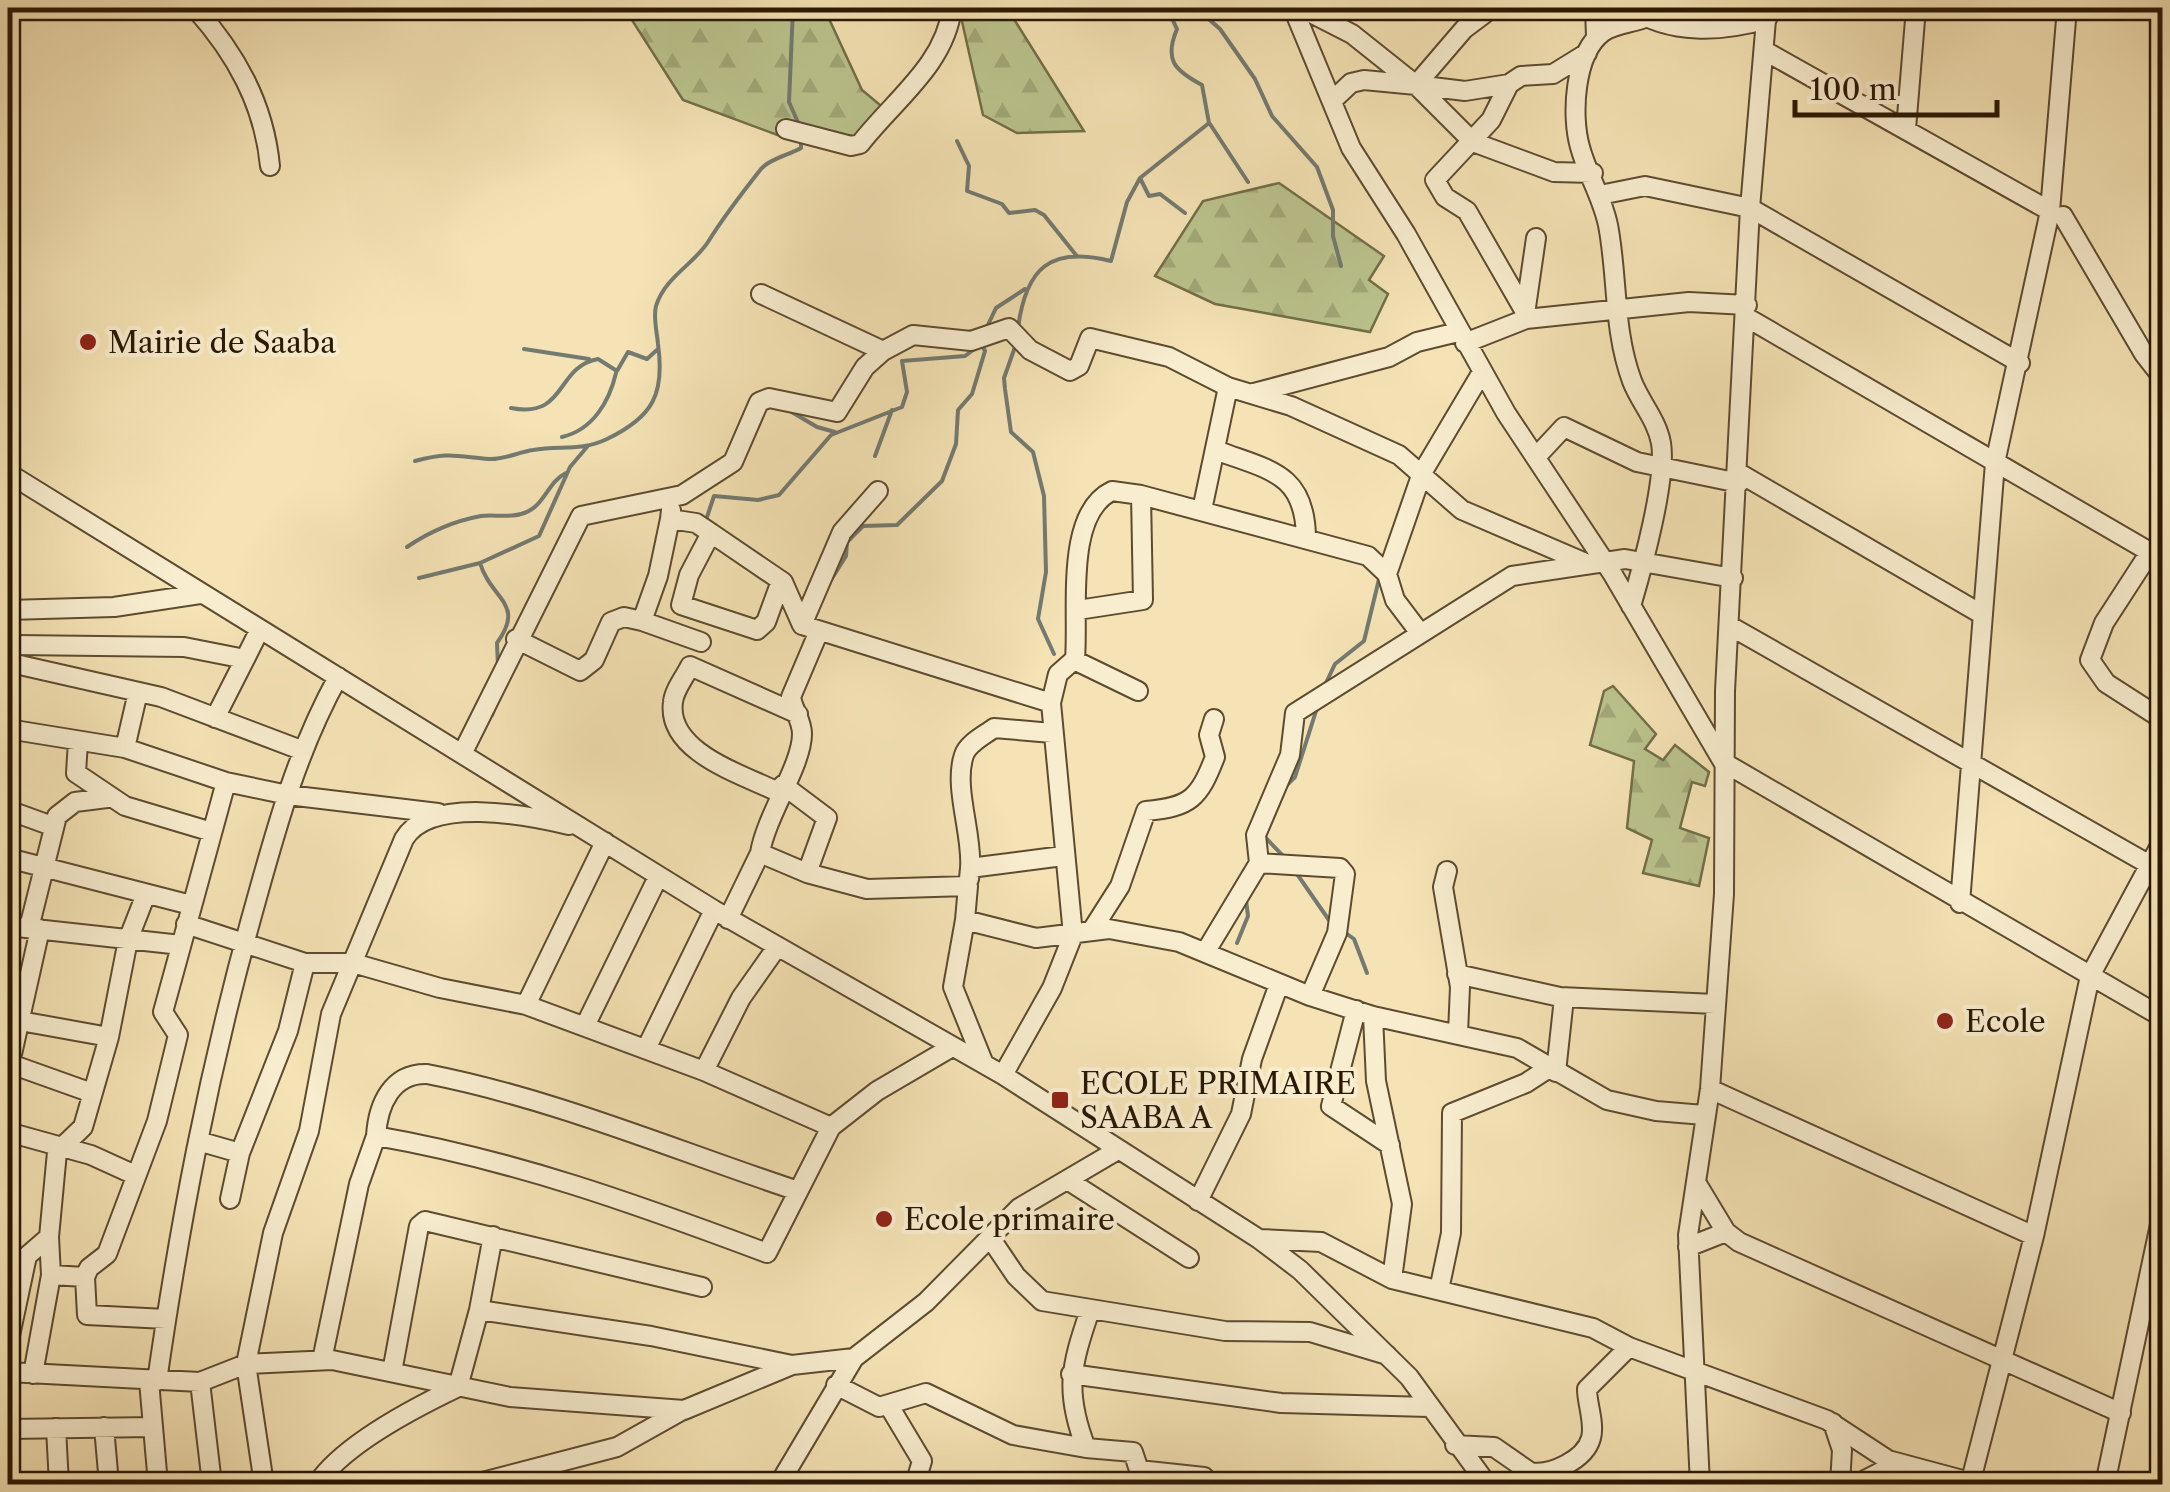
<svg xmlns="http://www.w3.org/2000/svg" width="2170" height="1492" font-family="'Libre Caslon Text',serif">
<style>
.forest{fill:url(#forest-firs);stroke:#726e49;stroke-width:2.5}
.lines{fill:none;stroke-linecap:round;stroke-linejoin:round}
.stream{stroke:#737a71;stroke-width:4}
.minor-casing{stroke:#5d4b30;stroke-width:22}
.minor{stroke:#f8edcf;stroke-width:18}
.poi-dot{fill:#8f2418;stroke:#f8edcf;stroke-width:4}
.labels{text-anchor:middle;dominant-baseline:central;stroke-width:8;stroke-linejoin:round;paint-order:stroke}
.poi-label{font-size:30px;fill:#2a1804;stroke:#f8edcf;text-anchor:start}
</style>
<defs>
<pattern id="forest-firs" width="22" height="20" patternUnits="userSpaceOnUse" patternTransform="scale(2.5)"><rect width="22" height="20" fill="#bbc48e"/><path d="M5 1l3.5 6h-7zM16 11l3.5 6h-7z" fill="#a1a879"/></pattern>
</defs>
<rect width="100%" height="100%" fill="#f5e3b5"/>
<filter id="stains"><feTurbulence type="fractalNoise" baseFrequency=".002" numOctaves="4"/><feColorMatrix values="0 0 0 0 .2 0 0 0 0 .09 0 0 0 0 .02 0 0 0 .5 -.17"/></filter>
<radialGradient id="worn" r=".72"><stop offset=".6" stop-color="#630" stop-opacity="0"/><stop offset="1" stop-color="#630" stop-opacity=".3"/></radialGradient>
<path class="forest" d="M 634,8 L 824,8 L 862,90 L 886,110 L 858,150 L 793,130 L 791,140 L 683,100 L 630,17 Z
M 959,8 L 1007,8 L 1084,131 L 1017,133 L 983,115 Z
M 1279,183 L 1384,256 L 1369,280 L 1388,294 L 1370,332 L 1215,304 L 1155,276 L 1203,201 Z
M 1613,686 L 1656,734 L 1645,749 L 1663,760 L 1675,745 L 1709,772 L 1705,786 L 1692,782 L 1680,828 L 1709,838 L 1699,886 L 1643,873 L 1652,840 L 1627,828 L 1634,761 L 1590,745 L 1604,691 Z"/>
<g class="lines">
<path class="stream" d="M 793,8 L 789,102 L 800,127
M 1196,8 L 1220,29 L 1255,79 L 1272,116 L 1317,167 L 1333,210 L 1333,236 L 1341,266
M 1210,124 L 1248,182
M 957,141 L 969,166 L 967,191 L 1002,204 L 1009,213 L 1035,210 L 1044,215 L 1076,255
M 1140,178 L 1149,196 L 1160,194 L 1185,213
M 1018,328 C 1026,267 1051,246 1111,261 L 1127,202 L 1140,178 L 1209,123 L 1202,85 C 1174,70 1164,60 1177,29 L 1167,8
M 985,331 L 996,308 L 1025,289
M 1015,347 L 1004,378 L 1005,389 L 1011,432 L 1033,452 L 1044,496 L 1046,572 L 1038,619 L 1054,654
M 524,349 L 589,359
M 511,408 C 567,419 555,367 598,359 L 617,371 L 628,352 L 647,359 L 658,349
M 790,411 L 817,427 L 835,432
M 562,437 C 592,430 609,403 616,373
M 875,456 L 892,410
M 415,461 C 449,452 455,456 489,459 C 503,460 519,452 533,450 C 560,445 580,452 607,439 C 653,417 665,394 658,344 C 657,332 653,317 656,306 C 665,277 693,265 708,242 C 724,216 742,193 761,169 C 769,159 789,155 801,148 L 801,141
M 706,520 L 714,496 L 758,500 L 779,495 L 831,435 L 902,407 L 907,392 L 902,361 L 965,356 L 980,345
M 407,547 C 429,532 454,521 481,516 C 493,514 508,518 521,514 C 545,508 546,483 566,473
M 419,578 L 480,563
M 831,580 L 846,556 L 847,542 L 863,526 L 897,525 L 942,481 L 956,444 L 958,410 L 972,394 L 985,351 L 982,345
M 498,667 L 497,643 C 526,603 491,600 480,563 L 539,536 L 570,467 L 587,447
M 1325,685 L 1335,664 L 1364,641 L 1380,575
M 492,715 L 497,701
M 1286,786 L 1295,777 L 1317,708
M 1264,836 L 1285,858
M 1297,874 L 1331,923
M 1256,885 L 1265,868
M 1343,931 L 1354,939 L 1367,973
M 1237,943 L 1248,916 L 1246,900"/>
<defs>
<path id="minor" d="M 195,8 C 236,54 264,104 270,166
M 1293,8 L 1351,148 L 1406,234 L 1506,413 L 1612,573 L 1723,762 L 2162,1017
M 1301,8 L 1352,34 L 1416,85
M 1492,8 L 1464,29 L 1416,85 L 1465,91 L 1509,84
M 1595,8 L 1596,37
M 1631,8 C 1670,35 1722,32 1767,19
M 1765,51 L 2050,211
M 1332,101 L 1351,83 L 1364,80 L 1416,85 L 1473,142 L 1554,172 L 1593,173
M 786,129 L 851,146 L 860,144 C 894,100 945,65 952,8
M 1906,129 L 1916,8
M 1600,195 L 1645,186 L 1750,208 L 2020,363
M 2063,216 L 2144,354 L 2162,377
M 761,294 L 883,351 L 913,335 L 971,341 L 1009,328 L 1030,350 L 1070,371 L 1079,366 L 1090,338 L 1169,357 L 1228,387 L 1291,406 L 1399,455 L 1462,510 L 1588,564
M 1524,310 L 1467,211 L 1445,197 L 1435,180 L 1491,120 L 1509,84 L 1521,76 L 1553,74 L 1587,53
M 1525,314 L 1536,238
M 1746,317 L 2162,559
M 1465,343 L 1526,319 L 1689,302 L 1747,305
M 1254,393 L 1389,357 L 1417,342 L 1458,332
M 1218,451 C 1269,470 1305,473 1306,537
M 1536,457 L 1564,427 L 1637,462 L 1739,483
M 8,473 L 714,910 L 1003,1075 L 1259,1239 L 1300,1270 L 1409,1377 L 1487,1484
M 1739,473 L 1983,615
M 878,491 L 842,532 L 802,625 L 1051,703
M 671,510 L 670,519 L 696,523 L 711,533
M 1202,510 L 1228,387
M 670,519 L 658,576 L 642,621 L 701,642
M 2150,552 L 2104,623 L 2090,660 L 2106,683 L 2162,719
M 1387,574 L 1422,473 L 1482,372
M 781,581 L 766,622 L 757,630 L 681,605 L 689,575 L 711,533 L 783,582 L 802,625
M 1631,606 C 1642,569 1667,479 1661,443 C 1657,420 1640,402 1632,381 C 1613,330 1618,277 1608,225 C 1602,196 1587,174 1580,147 C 1571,116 1574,53 1603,32 C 1614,24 1632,23 1645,18
M 8,610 L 114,607 L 200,594
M 1078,610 L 1143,600 L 1141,495
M 1730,626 L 2150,865
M 516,639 L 580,671 L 594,660 L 611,622 L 624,617 L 642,621
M 15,645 L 184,647 L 245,659 L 260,629
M 1074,660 L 1138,691
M 11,663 L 161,697 L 301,750
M 215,718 L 245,659
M 8,729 L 125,748 L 226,782 L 288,795 L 438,813
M 78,741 L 76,773 L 125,806 L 212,832
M 125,748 L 138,692
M 463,752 L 581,516 L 682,495 L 733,462 L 759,402 L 769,398 L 837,412 L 865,367 L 883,351
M 783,785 L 827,818 L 807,873
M 780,793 C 745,775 666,753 673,702 C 674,690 685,677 690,666 L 798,714
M 8,810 L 52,826
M 760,853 C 766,816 802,765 802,734 C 802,720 793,710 791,697 L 819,631
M 8,858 L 191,905
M 1259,863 L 1256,835 L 1290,755 L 1295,713 L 1512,576 L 1625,559 L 1733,578
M 970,868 C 973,835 953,787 964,755 C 968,743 985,735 994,728 L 1052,733
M 1447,871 L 1443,887 L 1460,987 L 1458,1033
M 969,879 L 970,868 L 1063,856
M 1960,903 L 1995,463 L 2050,211 L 2067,8
M 728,919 L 760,853 L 807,873 L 867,889 L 968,886 L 965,920 L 1036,938 L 1109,929 L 1179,942 L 1310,996 L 1373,1016 L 1517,1048 L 1607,1100 L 1656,1111 L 1704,1115
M 965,920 L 953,987 L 984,1064
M 186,924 L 305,963 L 353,963 L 440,988 L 526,1005 L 704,1071 L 831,1127
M 8,926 L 181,945
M 29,928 L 57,816 L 75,802 L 107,798
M 1092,930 L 1120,886 L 1146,811 C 1191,807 1199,798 1215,757 L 1209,735 L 1214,719
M 1206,951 L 1259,863 L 1340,868 L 1345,874 L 1337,933 L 1310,996
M 1457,974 L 1560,997 L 1715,1004
M 526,1005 L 605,842
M 1356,1010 L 1331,1106 L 1390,1145
M 1373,1016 L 1376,1081 L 1402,1204 L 1392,1279
M 20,1021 L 109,1037
M 585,1026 L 658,877
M 646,1049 L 714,910
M 8,1063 L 92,1093
M 704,1071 L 741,998 L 777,947
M 8,1072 L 40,929
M 1556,1072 L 1564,998
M 1003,1075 L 1052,988 L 1073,935 L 1051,703 L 1058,674 L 1075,659 C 1079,612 1064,514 1112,491 L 1141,495 L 1368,556 L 1387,574 L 1395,600 L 1420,633
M 1710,1089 L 2034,1236
M 8,1132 L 91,1155 L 135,1175
M 376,1136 C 378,1104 392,1073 427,1074 C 555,1099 674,1150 798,1191
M 198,1141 L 240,1153
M 1069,1181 L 1189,1258
M 1697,1184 L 1726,1232 L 1739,1242 L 2121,1413
M 230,1199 L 240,1153 L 288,1031 L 305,963
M 1198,1201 L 1241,1114 L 1252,1059 L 1279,984
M 991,1239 L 1016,1276 L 1042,1301 L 1225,1331 L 1310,1332 L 1387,1355
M 1259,1239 L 1321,1242 L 1392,1279 L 1593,1328 L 1629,1347 L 1827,1420 L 1888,1460 L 1970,1482
M 1688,1247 L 1726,1232
M 51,1275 L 49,1237 L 57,1152 L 83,1127 L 109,1037 L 128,940 L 146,894
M 85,1277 L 87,1315 L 166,1319
M 1439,1290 L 1451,1233 L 1452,1113 L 1526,1083 L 1549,1068
M 479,1310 L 493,1236
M 1090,1310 C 1071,1366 1064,1391 1086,1448 L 1133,1452 L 1139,1470 L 1204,1477
M 8,1345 L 27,1256 L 49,1237
M 322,1360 L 359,1184 L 376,1136 C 514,1160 636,1204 767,1253 L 831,1127 L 877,1091 L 952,1047
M 8,1372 L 200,1382 L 246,1364 L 332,1360 L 510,1397 L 684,1410 L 792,1365 L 854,1358 L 926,1302 L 1019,1208 L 1116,1151
M 392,1372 L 419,1226 L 425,1221 L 702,1287
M 33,1374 L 51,1275 L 85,1277 L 89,1268 L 107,1254 L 157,1121 L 178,1035 L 163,1012 L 226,782
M 1071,1374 L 1281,1403 L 1429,1407
M 149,1381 L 158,1484
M 157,1381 C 180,1221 208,1075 251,919 C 275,833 295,755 338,677
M 200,1382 L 212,1484
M 836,1385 L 879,1407 L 926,1393 L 1013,1435 L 1086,1448
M 889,1406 L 922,1461 L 915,1484
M 1833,1423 L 1842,1450 L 1840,1484
M 104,1427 L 109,1484
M 56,1428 L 59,1484
M 8,1429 L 153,1427
M 1455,1445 L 1494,1447 L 1530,1472 C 1550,1476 1585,1460 1591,1438 C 1595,1423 1587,1404 1587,1389 L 1629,1347
M 8,1447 L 11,1484
M 264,1484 L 246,1364 L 273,1233 L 309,1131 L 331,1014 L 404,839 C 430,796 527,815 569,825
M 317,1484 C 343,1445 416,1407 458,1387 L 479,1310 L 651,1336 L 792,1365
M 475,1484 L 617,1447 L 683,1410
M 779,1484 L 854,1358
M 1700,1484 L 1688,1235 L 1710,1089 L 1724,894 L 1725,691 L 1750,208 L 1767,8
M 1857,1484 L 1898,1463
M 1970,1484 L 2034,1236 L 2090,976 L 2162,842
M 2105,1484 L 2162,1215"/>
</defs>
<use href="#minor" class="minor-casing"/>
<use href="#minor" class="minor"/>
</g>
<g class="poi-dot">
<circle cx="88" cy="342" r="10"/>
<circle cx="1945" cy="1021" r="10"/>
<rect x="1050" y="1090" width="20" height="20" rx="5"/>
<circle cx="884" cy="1219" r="10"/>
</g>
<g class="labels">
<g class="poi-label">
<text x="108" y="342">Mairie de Saaba</text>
<text x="1965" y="1021">Ecole</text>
<text x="1080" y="1083">ECOLE PRIMAIRE<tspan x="1080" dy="34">SAABA A</tspan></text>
<text x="904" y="1219">Ecole primaire</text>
</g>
</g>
<rect width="2170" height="1492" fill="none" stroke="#f5e3b5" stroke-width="40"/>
<rect x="10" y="10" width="2150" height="1472" fill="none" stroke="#2a1804" stroke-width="5"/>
<rect x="20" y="20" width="2130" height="1452" fill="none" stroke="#2a1804" stroke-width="2.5"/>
<path d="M1795 100v15h202v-15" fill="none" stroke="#2a1804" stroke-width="5"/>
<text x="1810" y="100" font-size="30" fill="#2a1804" stroke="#f8edcf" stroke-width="8" paint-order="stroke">100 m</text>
<rect width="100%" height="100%" filter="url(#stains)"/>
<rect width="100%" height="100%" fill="url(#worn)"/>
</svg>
